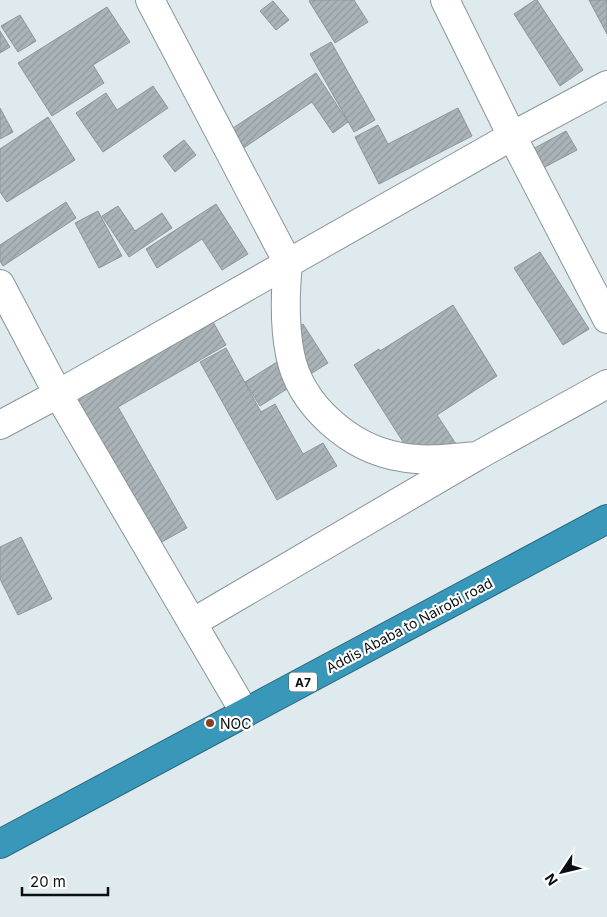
<svg xmlns="http://www.w3.org/2000/svg" width="607" height="917" font-family="Inter,sans-serif">
<style>
.building{fill:url(#building-hatch);stroke:#8d979b}
.lines{fill:none;stroke-linecap:round;stroke-linejoin:round}
.minor-casing{stroke:#8b9599;stroke-width:30}
.highway-casing{stroke:#29677e;stroke-width:30}
.minor{stroke:#fff;stroke-width:28}
.highway{stroke:#3997b9;stroke-width:28}
.poi-dot{fill:#894022;stroke:#fff;stroke-width:2}
.labels{text-anchor:middle;dominant-baseline:central;stroke-width:4.5;stroke-linejoin:round;paint-order:stroke}
.shield{fill:#fff;stroke:#555758;stroke-width:1}
.shield-label{font-size:12px;font-weight:bold;fill:#0c0f11}
.street-label{font-size:14px;fill:#0c0f11;stroke:#fff}
.poi-label{font-size:14px;fill:#0c0f11;stroke:#fff;text-anchor:start}
</style>
<defs>
<pattern id="building-hatch" width="6" height="6" patternUnits="userSpaceOnUse" patternTransform="scale(1.25)"><rect width="6" height="6" fill="#aab4b8"/><path d="M-1 1l2-2M0 6l6-6M5 7l2-2" fill="none" stroke="#919a9d"/></pattern>
</defs>
<rect width="100%" height="100%" fill="#dfeaee"/>
<path class="building" d="M 311,0 L 354,0 L 368,22 L 335,43 L 309,1 Z
M 535,0 L 537,0 L 583,70 L 560,86 L 514,14 Z
M 589,0 L 607,0 L 607,34 Z
M 273,1 L 289,20 L 276,30 L 260,11 Z
M 107,7 L 130,42 L 93,65 L 104,83 L 52,116 L 18,63 Z
M 20,15 L 36,41 L 18,52 L 1,26 Z
M 0,31 L 10,47 L 0,53 Z
M 331,42 L 375,120 L 354,132 L 310,54 Z
M 316,73 L 348,122 L 333,133 L 312,102 L 242,149 L 230,130 Z
M 153,86 L 168,108 L 103,152 L 76,113 L 106,93 L 117,110 Z
M 0,108 L 13,132 L 0,139 Z
M 458,108 L 472,136 L 379,184 L 355,137 L 378,125 L 388,144 Z
M 48,117 L 75,160 L 7,202 L 0,192 L 0,149 Z
M 566,131 L 577,150 L 543,168 L 533,149 Z
M 184,140 L 196,155 L 175,172 L 163,156 Z
M 66,202 L 76,218 L 3,266 L 0,261 L 0,245 Z
M 216,204 L 248,254 L 222,270 L 202,239 L 157,268 L 146,249 Z
M 118,206 L 135,231 L 162,213 L 172,228 L 129,257 L 102,216 Z
M 98,211 L 122,256 L 99,268 L 75,223 Z
M 540,252 L 589,329 L 563,345 L 514,268 Z
M 453,305 L 497,376 L 437,415 L 456,444 L 436,456 L 435,492 L 354,365 L 379,349 L 380,351 Z
M 213,322 L 226,345 L 118,407 L 187,528 L 158,544 L 76,399 Z
M 303,324 L 328,363 L 260,406 L 245,382 L 293,352 L 284,336 Z
M 226,348 L 261,412 L 275,404 L 303,454 L 323,443 L 337,466 L 277,500 L 200,362 Z
M 21,537 L 52,599 L 18,615 L 0,579 L 0,547 Z"/>
<g class="lines">
<defs>
<path id="minor" d="M 150,0 L 288,263 C 285,294 284,324 290,354 C 300,406 351,449 401,457 C 426,462 452,458 477,456
M 445,0 L 512,136 L 607,319
M 0,284 L 58,394 L 245,713
M 0,425 L 58,394 L 512,136 L 607,85
M 192,623 L 477,456 L 607,384"/>
<path id="highway" d="M 0,844 L 607,519"/>
</defs>
<use href="#minor" class="minor-casing"/>
<use href="#highway" class="highway-casing"/>
<use href="#minor" class="minor"/>
<use href="#highway" class="highway"/>
</g>
<circle class="poi-dot" cx="210" cy="723" r="5"/>
<g class="labels">
<rect class="shield" x="289" y="672.5" width="28" height="19" rx="4"/>
<g class="shield-label">
<text x="303" y="682">A7</text>
</g>
<g class="street-label">
<text transform="translate(409 625) rotate(-28)">Addis Ababa to Nairobi road</text>
</g>
<g class="poi-label">
<text x="220" y="723">NOC</text>
</g>
</g>
<g transform="translate(562 872) rotate(235)" stroke="#ffffff" stroke-width="4" paint-order="stroke">
<path d="M0-4L9 19L0 12L-9 19Z" fill="#0c0f11"/>
<text y="-8" font-size="14" font-weight="bold" text-anchor="middle" fill="#0c0f11">N</text>
</g>
<path d="M22 887v8h86v-8" fill="none" stroke="#0c0f11" stroke-width="2.5"/>
<text x="30" y="887" font-size="15" fill="#0c0f11" stroke="#ffffff" stroke-width="4" paint-order="stroke">20 m</text>
</svg>
